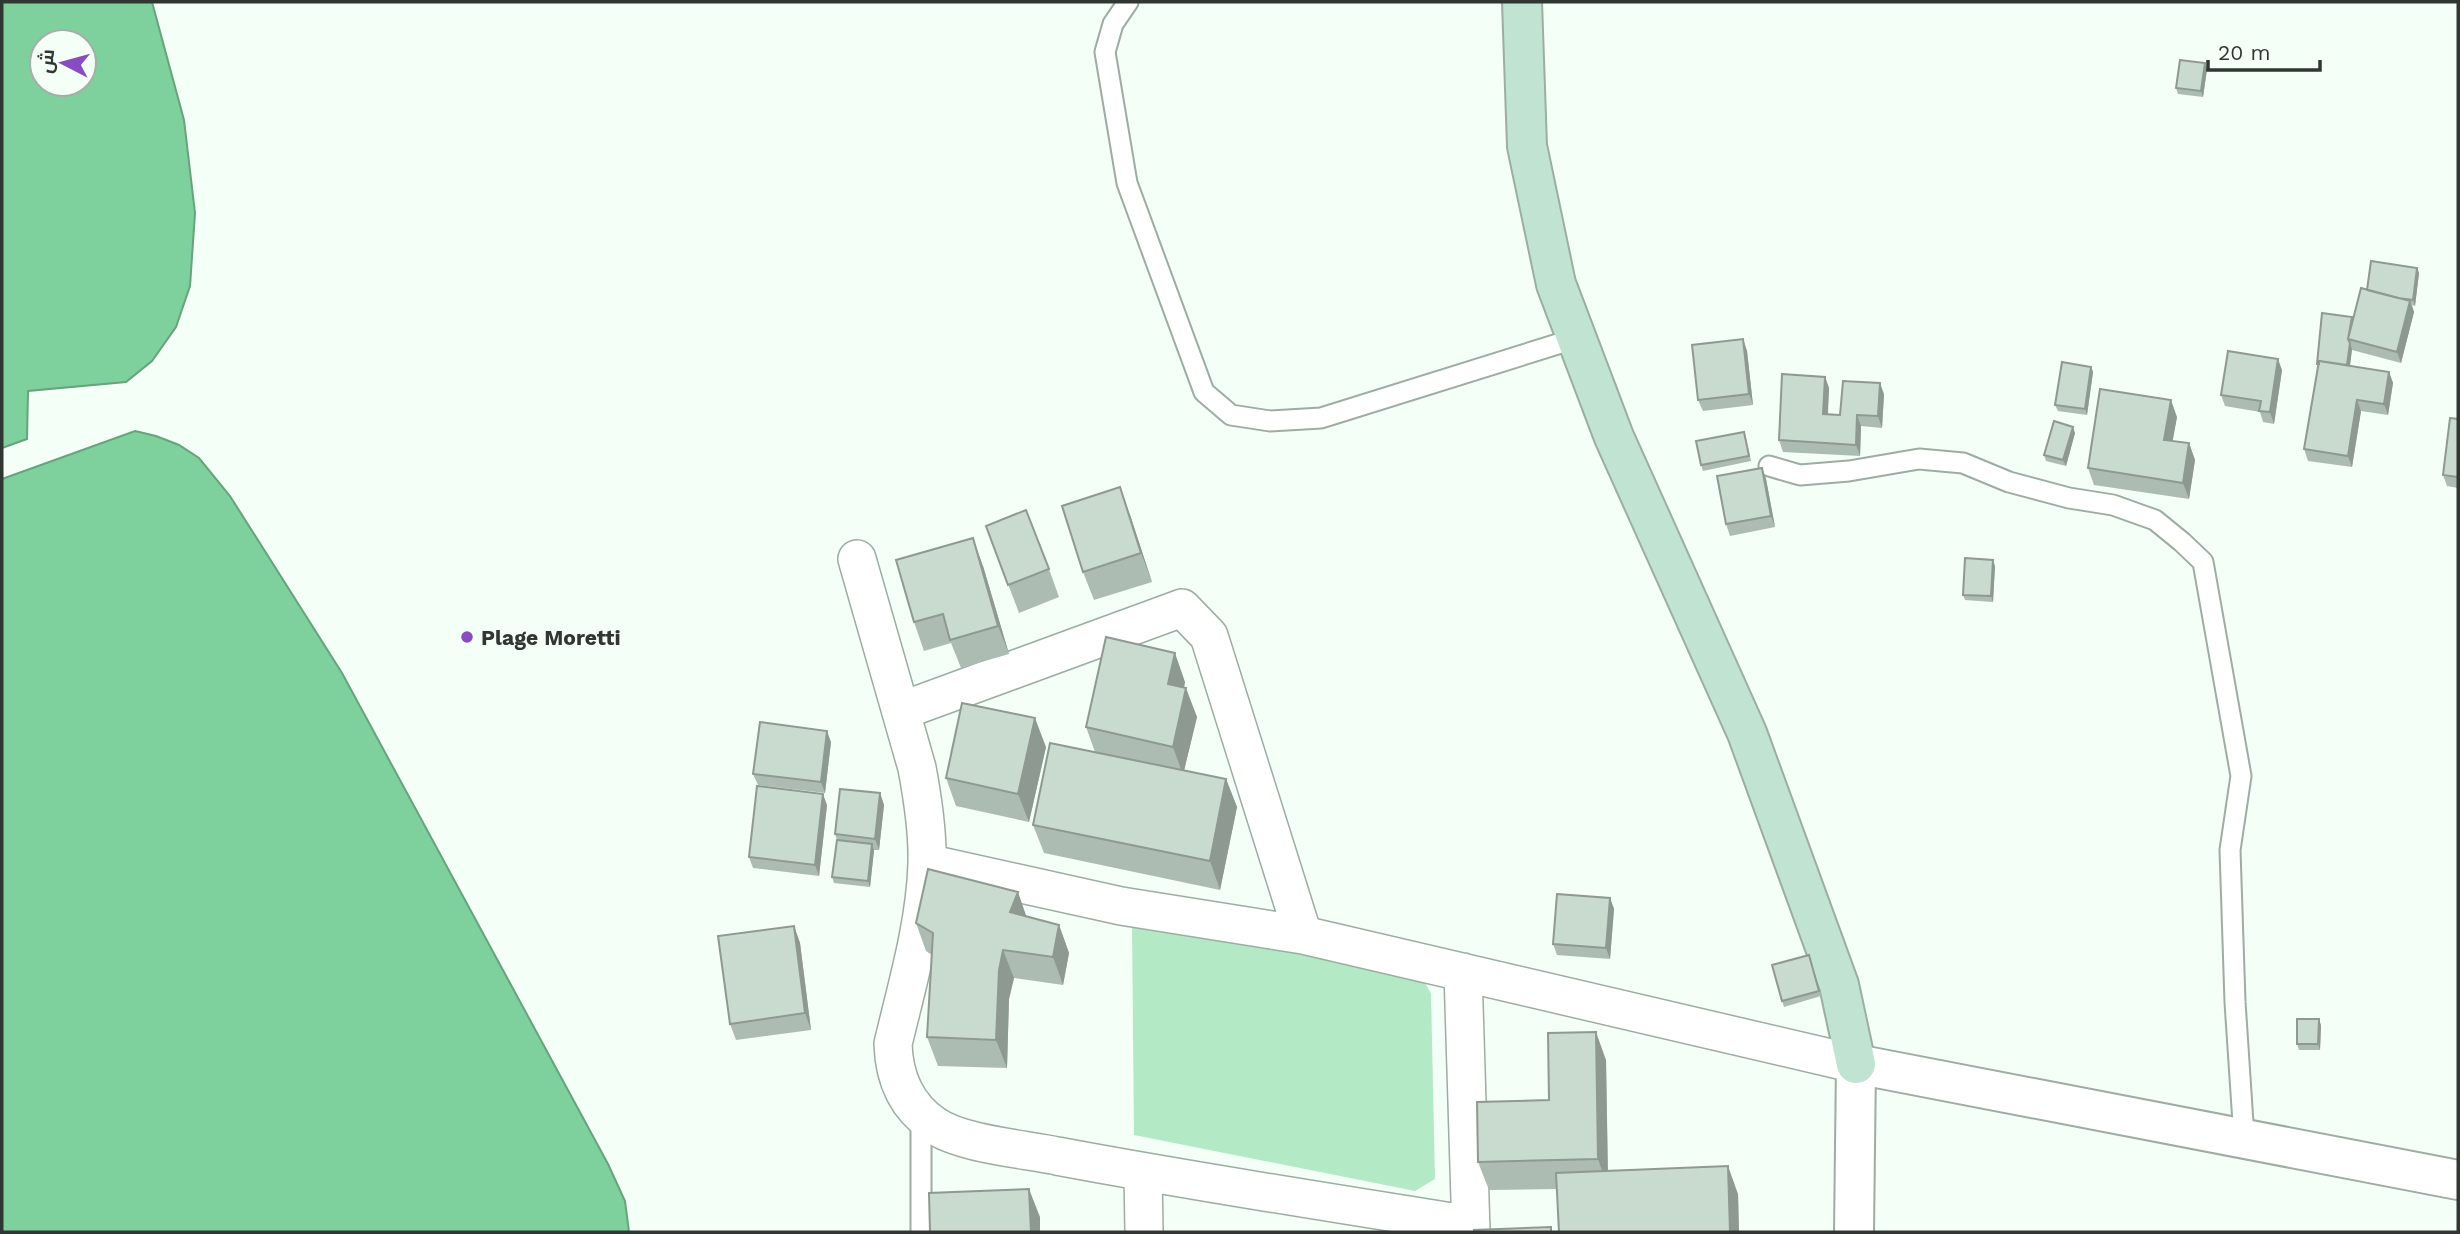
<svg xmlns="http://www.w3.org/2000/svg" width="2460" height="1234" font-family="'Work Sans',Cairo,sans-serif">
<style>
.green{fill:#b3e9c5}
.water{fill:#7ed19c;stroke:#67a37c;stroke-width:2;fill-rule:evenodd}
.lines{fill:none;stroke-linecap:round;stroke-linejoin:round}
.service-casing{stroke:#9caea1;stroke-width:23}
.minor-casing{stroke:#9caea1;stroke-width:40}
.tertiary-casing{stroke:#9caea1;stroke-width:42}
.secondary-casing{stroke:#9caea1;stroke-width:42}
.service{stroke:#fff;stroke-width:19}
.minor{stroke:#fff;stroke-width:37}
.tertiary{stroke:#fff;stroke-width:38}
.secondary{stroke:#c0e4d1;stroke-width:38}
.wall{fill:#adbcb2}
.shaded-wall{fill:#8d9991}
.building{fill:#c9dbcf;stroke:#8d9991;stroke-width:2}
.poi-dot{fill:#894cc2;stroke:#f3fff7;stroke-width:2.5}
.labels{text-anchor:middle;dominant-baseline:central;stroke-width:5;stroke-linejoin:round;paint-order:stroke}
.poi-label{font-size:21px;font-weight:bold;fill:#303732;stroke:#f3fff7;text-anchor:start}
</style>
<rect width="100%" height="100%" fill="#f3fff7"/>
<path class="green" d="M 1132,921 L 1422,977 L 1431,994 L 1435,1179 L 1415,1191 L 1134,1135 Z"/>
<path class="water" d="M 2,2 L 152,2 L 184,120 L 195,213 L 190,286 L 176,327 L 152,361 L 126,382 L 28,391 L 27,439 L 2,448 ZM 42,42 L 84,42 L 84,84 L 42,84 Z
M 135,431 L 156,436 L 179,445 L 199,458 L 230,496 L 342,673 L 608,1164 L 625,1201 L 629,1232 L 2,1232 L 2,479 Z"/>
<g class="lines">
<defs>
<path id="service" d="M 1128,2 L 1113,24 L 1105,52 L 1127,183 L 1204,392 L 1231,415 L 1270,421 L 1321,418 L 1577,338
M 1769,466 L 1800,475 L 1849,471 L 1919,459 L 1963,463 L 2009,482 L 2069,498 L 2113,505 L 2155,520 L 2182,542 L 2203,562 L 2241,776 L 2230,850 L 2235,1002 L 2244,1138
M 921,1232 L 921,1115"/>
<path id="minor" d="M 857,559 L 917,768 C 923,800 928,832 927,864 C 925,925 907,985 893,1044 C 894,1077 906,1106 934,1125 C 961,1144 1024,1149 1057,1156 C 1195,1182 1333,1203 1471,1225
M 901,711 L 1182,608 L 1209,636 L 1303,935
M 927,863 L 1121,906 L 1303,935 L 1856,1064
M 1463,972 L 1471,1232
M 1143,1172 L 1144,1232"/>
<path id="tertiary" d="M 1854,1232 L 1856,1064 L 2458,1180"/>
<path id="secondary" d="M 1522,2 L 1527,146 L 1556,284 L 1614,437 L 1747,733 L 1839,985 L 1856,1064"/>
</defs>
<use href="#service" class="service-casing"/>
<use href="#minor" class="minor-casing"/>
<use href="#tertiary" class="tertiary-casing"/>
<use href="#secondary" class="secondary-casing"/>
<use href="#service" class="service"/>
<use href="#minor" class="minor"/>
<use href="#tertiary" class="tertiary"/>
<use href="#secondary" class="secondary"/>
</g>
<path class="wall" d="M 2207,69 L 2203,97 L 2178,94 L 2176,88 Z
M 2417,268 L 2419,273 L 2415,306 L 2412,305 L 2414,312 L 2401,363 L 2352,350 L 2352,349 L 2350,366 L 2389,372 L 2393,383 L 2388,415 L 2361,411 L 2352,467 L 2308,461 L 2304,449 L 2318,368 L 2317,364 L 2352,317 L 2353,319 L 2367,290 Z
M 1743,339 L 1747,351 L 1753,405 L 1703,411 L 1698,400 Z
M 2091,367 L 2093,372 L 2087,415 L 2058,411 L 2055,405 Z
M 2282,370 L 2274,424 L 2263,422 L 2260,412 L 2225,406 L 2221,395 Z
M 1825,377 L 1829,388 L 1828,415 L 1840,415 L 1884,394 L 1882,428 L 1861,426 L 1860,456 L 1783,452 L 1779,440 Z
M 2177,417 L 2172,441 L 2189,443 L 2195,460 L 2189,499 L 2094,485 L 2088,468 Z
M 2458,419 L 2458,488 L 2447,486 L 2443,475 Z
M 2075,433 L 2066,466 L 2046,461 L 2044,455 Z
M 1746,438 L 1751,461 L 1703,471 L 1701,465 Z
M 1762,468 L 1766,479 L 1775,527 L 1730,536 L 1726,524 Z
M 1130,515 L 1152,582 L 1094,600 L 1083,572 Z
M 986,526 L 1049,569 L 1059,597 L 1019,613 Z
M 983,566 L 1009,654 L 961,668 L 951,643 L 924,651 L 914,622 Z
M 1995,566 L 1993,602 L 1965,600 L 1963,595 Z
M 1185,682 L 1184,688 L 1197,717 L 1184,770 L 1226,779 L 1237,807 L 1220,890 L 1044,853 L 1033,825 L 1095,752 L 1086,727 Z
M 831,742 L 825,793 L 758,785 L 753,774 Z
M 1046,747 L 1029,822 L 956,806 L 946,778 Z
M 880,793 L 884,805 L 879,850 L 874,850 L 870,887 L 834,883 L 832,877 L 837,840 L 835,834 Z
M 827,805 L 819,876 L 753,868 L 749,857 Z
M 1610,898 L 1614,909 L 1610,959 L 1557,955 L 1553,944 Z
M 1026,916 L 1059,925 L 1069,953 L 1063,985 L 1014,978 L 1009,999 L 1007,1068 L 938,1066 L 927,1037 L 932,955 L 926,951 L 916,923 Z
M 794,926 L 800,943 L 811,1030 L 736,1040 L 730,1024 Z
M 1811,960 L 1821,996 L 1784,1007 L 1782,1001 Z
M 2321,1025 L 2320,1050 L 2299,1050 L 2297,1044 Z
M 1606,1060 L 1608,1171 L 1738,1194 L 1739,1232 L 1559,1232 L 1557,1189 L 1489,1190 L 1478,1162 L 1549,1100 Z"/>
<path class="shaded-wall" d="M 2205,63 L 2207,69 L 2203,97 L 2201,91 Z
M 2417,268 L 2419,273 L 2415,306 L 2413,300 Z
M 2410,301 L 2414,312 L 2401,363 L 2397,352 Z
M 1743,339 L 1747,351 L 1753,405 L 1749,394 Z
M 2350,343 L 2352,349 L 2349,373 L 2347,367 Z
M 2278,359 L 2282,370 L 2274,424 L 2270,412 Z
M 2091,367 L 2093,372 L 2087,415 L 2085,409 Z
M 2389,372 L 2393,383 L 2388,415 L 2384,404 Z
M 1825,377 L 1829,388 L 1827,426 L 1823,414 Z
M 1880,383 L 1884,394 L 1882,428 L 1878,416 Z
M 2171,400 L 2177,417 L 2170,456 L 2164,440 Z
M 2357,400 L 2361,411 L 2352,467 L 2348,456 Z
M 1857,415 L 1861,426 L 1860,456 L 1856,445 Z
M 2073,427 L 2075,433 L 2066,466 L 2063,460 Z
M 2189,443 L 2195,460 L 2189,499 L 2183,483 Z
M 1762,468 L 1766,479 L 1775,527 L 1771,516 Z
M 1120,487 L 1130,515 L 1152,582 L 1141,553 Z
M 973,538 L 983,566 L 1009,654 L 998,626 Z
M 1993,560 L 1995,566 L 1993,602 L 1991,596 Z
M 1175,653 L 1185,682 L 1178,713 L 1168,684 Z
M 1186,688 L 1197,717 L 1183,775 L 1173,747 Z
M 1035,718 L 1046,747 L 1029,822 L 1018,794 Z
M 827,731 L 831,742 L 825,793 L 821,782 Z
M 1226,779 L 1237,807 L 1220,890 L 1210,861 Z
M 880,793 L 884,805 L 879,850 L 875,839 Z
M 823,794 L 827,805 L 819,876 L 815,865 Z
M 872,844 L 874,850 L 870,887 L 868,881 Z
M 1018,892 L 1028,921 L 1010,912 Z
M 1610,898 L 1614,909 L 1610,959 L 1606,948 Z
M 1059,925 L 1069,953 L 1063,985 L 1053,957 Z
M 794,926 L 800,943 L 811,1030 L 805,1013 Z
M 1003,950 L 1014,978 L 1009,999 L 1007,1068 L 996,1040 L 999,970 Z
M 2319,1019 L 2321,1025 L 2320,1050 L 2318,1044 Z
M 1596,1032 L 1606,1060 L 1608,1188 L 1598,1159 Z
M 1728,1166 L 1738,1194 L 1739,1232 L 1730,1232 Z
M 1029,1189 L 1040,1217 L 1040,1232 L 1031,1232 Z"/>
<path class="building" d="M 2180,60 L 2205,63 L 2201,91 L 2176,88 Z
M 2371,261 L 2417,268 L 2413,300 L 2398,298 L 2367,290 Z
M 2361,288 L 2410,301 L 2397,352 L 2348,339 Z
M 2322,313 L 2352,317 L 2348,339 L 2350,343 L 2347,365 L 2319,361 L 2319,364 L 2317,364 Z
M 1743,339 L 1749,394 L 1698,400 L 1692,345 Z
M 2228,351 L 2278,359 L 2270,412 L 2259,411 L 2261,401 L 2221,395 Z
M 2319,361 L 2389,372 L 2384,404 L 2357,400 L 2348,456 L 2304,449 Z
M 2062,362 L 2091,367 L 2085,409 L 2055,405 Z
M 1782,374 L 1825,377 L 1823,414 L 1840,415 L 1843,381 L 1880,383 L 1878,416 L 1857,415 L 1856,445 L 1779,440 Z
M 2100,389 L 2171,400 L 2164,440 L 2189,443 L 2183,483 L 2088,468 Z
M 2450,418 L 2458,419 L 2458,477 L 2443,475 Z
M 2054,421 L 2073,427 L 2063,460 L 2044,455 Z
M 1744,432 L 1749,456 L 1701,465 L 1696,441 Z
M 1762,468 L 1771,516 L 1726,524 L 1717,476 Z
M 1120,487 L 1141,553 L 1083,572 L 1062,506 Z
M 1026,510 L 1049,569 L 1008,585 L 986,526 Z
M 973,538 L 998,626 L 950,640 L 943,614 L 914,622 L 896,560 Z
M 1965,558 L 1993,560 L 1991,596 L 1963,595 Z
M 1106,637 L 1175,653 L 1168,684 L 1186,688 L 1173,747 L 1086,727 Z
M 962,703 L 1035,718 L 1018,794 L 946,778 Z
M 760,722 L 827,731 L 821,782 L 753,774 Z
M 1050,743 L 1226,779 L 1210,861 L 1033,825 Z
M 757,786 L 823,794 L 815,865 L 749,857 Z
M 840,789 L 880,793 L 875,839 L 835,834 Z
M 837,840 L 872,844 L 868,881 L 832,877 Z
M 928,869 L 1018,892 L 1010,912 L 1059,925 L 1053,957 L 1003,950 L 999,970 L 996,1040 L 927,1037 L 933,933 L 916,923 Z
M 1557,894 L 1610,898 L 1606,948 L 1553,944 Z
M 794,926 L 805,1013 L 730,1024 L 718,936 Z
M 1809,955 L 1819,991 L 1782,1001 L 1772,965 Z
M 2297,1019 L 2319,1019 L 2318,1044 L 2297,1044 Z
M 1596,1032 L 1598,1159 L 1478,1162 L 1477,1102 L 1549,1100 L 1548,1033 Z
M 1728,1166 L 1730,1232 L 1559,1232 L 1556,1173 Z
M 1029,1189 L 1031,1232 L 930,1232 L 929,1193 Z
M 1551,1227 L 1551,1232 L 1474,1232 L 1474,1230 Z"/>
<circle class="poi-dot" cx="467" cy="637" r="7"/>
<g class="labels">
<g class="poi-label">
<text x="481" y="637">Plage Moretti</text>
</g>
</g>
<rect width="2460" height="1234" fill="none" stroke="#303732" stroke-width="7"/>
<g transform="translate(63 63) rotate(276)"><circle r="33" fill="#f3fff7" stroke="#a5afa8" stroke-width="2"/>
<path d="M0-5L12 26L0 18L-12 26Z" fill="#894cc2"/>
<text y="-10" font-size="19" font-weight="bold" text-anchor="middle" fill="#303732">ش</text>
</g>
<path d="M2208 60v10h112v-10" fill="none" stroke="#303732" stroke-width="3.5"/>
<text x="2218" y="60" font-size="21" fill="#303732" stroke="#f3fff7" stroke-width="5" paint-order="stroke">20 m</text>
</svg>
